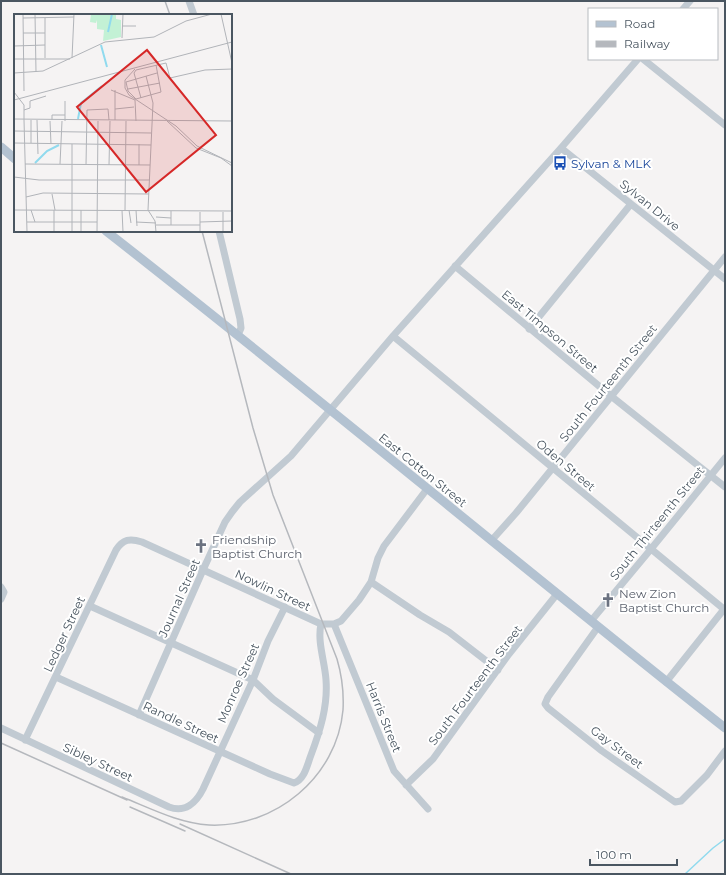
<svg xmlns="http://www.w3.org/2000/svg" width="726" height="875" font-family="Montserrat,sans-serif">
<style>
.lines{fill:none;stroke-linecap:round;stroke-linejoin:round}
.stream{stroke:#90daee;stroke-width:1.5}
.minor{stroke:#c1cad2;stroke-width:7}
.major{stroke:#b3c2d1;stroke-width:9}
.rail{stroke:#b5b8bd;stroke-width:1.5}
.labels{text-anchor:middle;dominant-baseline:central;stroke-width:4;stroke-linejoin:round;paint-order:stroke}
.transit-label{font-size:12px;fill:#164399;stroke:#fff;text-anchor:start}
.street-label{font-size:12px;fill:#4a5661;stroke:#fff}
.worship-label{font-size:12px;fill:#5b616d;stroke:#fff;text-anchor:start}
.inset-river{fill:none;stroke:#90daee;stroke-width:2}
.inset-road{fill:none;stroke:#b1b4b9;stroke-width:1}
.view{fill:#d62828;fill-opacity:0.15;stroke:#d62828;stroke-width:2}
.inset-edge{fill:none;stroke:#4a5661;stroke-width:2}
</style>
<rect width="100%" height="100%" fill="#f5f3f3"/>
<g class="lines">
<path class="stream" d="M 685,874 L 713,848 L 725,839"/>
<path class="minor" d="M 189,1 L 194,15
M 683,9 L 690,1
M 643,59 L 725,125
M 561,148 L 725,279
M 219,231 L 240,319 L 241,328 L 238,335
M 455,266 L 611,396 L 725,487
M 529,329 L 631,204
M 393,336 L 725,610
M 491,541 L 516,513 L 725,257
M 371,582 L 420,615 L 449,632 L 498,670
M 1,587 L 4,592 L 1,599
M 90,606 L 253,680 L 273,699 L 319,733
M 591,621 L 651,549 L 725,458
M 334,624 L 394,771 L 428,809
M 598,627 L 548,697 L 545,704 L 548,708 L 602,751 L 675,802 L 681,801 L 707,775 L 725,751
M 56,677 L 270,774 L 294,783 C 305,779 307,765 311,755 C 320,731 328,706 326,680 C 325,662 317,642 321,624
M 666,682 L 725,608
M 139,715 L 203,570 L 225,522 L 232,512 L 240,502 L 291,456 L 393,336 L 561,148 L 638,59
M 1,728 L 169,807 C 185,813 196,803 203,789 L 253,680 L 268,641 L 285,607
M 25,740 L 116,550 C 123,539 130,538 142,542 L 321,624 L 334,624 L 341,621 L 359,600 L 371,582 L 378,558 L 384,546 L 427,489
M 406,785 L 433,759 L 509,654 L 557,594"/>
<path class="major" d="M 1,147 L 15,159
M 106,231 C 315,394 517,564 725,728"/>
<path class="rail" d="M 165,1 L 170,15
M 1,743 L 127,800
M 122,797 C 150,808 178,823 209,825 C 275,828 337,777 343,710 C 344,692 342,676 337,659 L 273,495 L 253,428 L 202,231
M 130,807 L 185,831
M 180,824 L 291,874"/>
</g>
<defs>
<symbol id="bus-bare" viewBox="-9 -9 18 18"><path d="M-5-6H5V4H4V6H2V4H-2V6H-4V4H-5ZM-3.5-4V0h7V-4ZM-3.5 1.2v1.5H-2V1.2ZM2 1.2v1.5H3.5V1.2Z" fill="#1a4fb4" stroke="#fff" stroke-width="2.5" paint-order="stroke"/></symbol>
<symbol id="church-bare" viewBox="-9 -9 18 18"><path d="M-1.2-6h2.4v3.5h3.3v2.4h-3.3V6h-2.4V-.1h-3.3v-2.4h3.3Z" fill="#6b7280" stroke="#fff" stroke-width="2.5" paint-order="stroke"/></symbol>
</defs>
<g fill-rule="evenodd">
<use href="#bus-bare" x="550" y="153" width="20" height="20"/>
<use href="#church-bare" x="191" y="536" width="20" height="20"/>
<use href="#church-bare" x="598" y="590" width="20" height="20"/>
</g>
<g class="labels">
<g class="transit-label">
<text x="571" y="163">Sylvan &amp; MLK</text>
</g>
<g class="street-label">
<text transform="translate(650 205) rotate(39)">Sylvan Drive</text>
<text transform="translate(550 331) rotate(40)">East Timpson Street</text>
<text transform="translate(608 383) rotate(-51)">South Fourteenth Street</text>
<text transform="translate(566 465) rotate(40)">Oden Street</text>
<text transform="translate(423 470) rotate(39)">East Cotton Street</text>
<text transform="translate(657 523) rotate(-51)">South Thirteenth Street</text>
<text transform="translate(273 590) rotate(25)">Nowlin Street</text>
<text transform="translate(179 598) rotate(-66)">Journal Street</text>
<text transform="translate(64 634) rotate(-65)">Ledger Street</text>
<text transform="translate(238 683) rotate(-66)">Monroe Street</text>
<text transform="translate(475 685) rotate(-53)">South Fourteenth Street</text>
<text transform="translate(384 717) rotate(68)">Harris Street</text>
<text transform="translate(181 722) rotate(25)">Randle Street</text>
<text transform="translate(617 747) rotate(37)">Gay Street</text>
<text transform="translate(98 762) rotate(25)">Sibley Street</text>
</g>
<g class="worship-label">
<text x="212" y="539">Friendship<tspan x="212" dy="14">Baptist Church</tspan></text>
<text x="619" y="593">New Zion<tspan x="619" dy="14">Baptist Church</tspan></text>
</g>
</g>
<g transform="translate(14 14)">
<rect width="218" height="218" fill="#f5f3f3"/>
<path d="M 77,0 L 102,0 L 102,5 L 107,6 L 107,23 L 89,27 L 90,16 L 83,15 L 83,6 L 82,9 L 76,8 Z" fill="#c3f1d5"/>
<path class="inset-river" d="M 94,18 L 98,0M 87,31 L 93,53M 64,105 L 67,89 L 88,72M 21,149 L 33,137 L 45,131"/>
<path class="inset-road" d="M 9,0 L 10,77M 21,0 L 22,58M 207,0 L 218,49M 9,4 L 60,3M 108,12 L 122,12M 9,19 L 31,19M 0,22 L 0,45M 108,24 L 109,0M 0,32 L 31,31M 31,44 L 31,4M 58,44 L 60,0M 0,45 L 56,45M 121,55 L 111,66 L 111,74 L 115,81 L 162,112 L 183,132 L 218,149M 0,59 L 29,57 L 91,28 L 140,23 L 172,7 L 198,0M 132,62 L 139,89 L 134,196 L 141,207 L 142,218M 114,75 L 146,69M 97,76 L 121,86M 101,76 L 101,106M 0,78 L 10,91 L 10,106M 127,84 L 120,59 L 122,56 L 152,49 L 156,64 L 191,56 L 218,55M 122,85 L 147,78 L 142,51M 122,85 L 114,77 L 112,68 L 143,59M 0,86 L 218,28M 121,86 L 122,107M 16,87 L 32,82M 51,87 L 51,107M 101,95 L 120,93M 10,96 L 16,94 L 16,87M 0,105 L 218,107M 10,106 L 13,218M 17,106 L 17,129M 23,106 L 24,140M 38,106 L 38,101 L 51,101M 36,107 L 37,130M 153,107 L 182,134 L 207,144 L 218,152M 0,117 L 137,119M 0,129 L 137,131M 11,150 L 136,151M 46,150 L 48,107M 72,151 L 73,96 L 94,95 L 95,106M 95,151 L 96,107M 125,151 L 125,130M 0,163 L 25,166 L 136,166M 38,180 L 41,196M 12,183 L 29,179 L 135,180M 0,196 L 218,197M 17,196 L 21,208M 108,196 L 109,218M 111,196 L 112,107M 115,196 L 117,209M 122,196 L 123,212M 157,197 L 157,211M 186,198 L 186,218M 209,198 L 209,218M 142,203 L 157,204M 13,208 L 83,208M 122,208 L 142,209M 186,208 L 218,207M 142,211 L 186,211M 40,218 L 40,196M 58,218 L 58,130M 67,218 L 67,196M 83,218 L 84,107"/>
<path class="view" d="M 133,36 L 202,121 L 132,178 L 63,93 Z"/>
<rect width="218" height="218" class="inset-edge"/>
</g>
<rect width="726" height="875" fill="none" stroke="#4a5661" stroke-width="4"/>
<rect x="588" y="8" width="130" height="52" fill="#ffffff" stroke="#b7bbc0"/>
<rect x="596" y="21" width="20" height="6" fill="#b3c2d1" stroke="#b7bbc0"/>
<text x="624" y="28" font-size="12" fill="#4a5661">Road</text>
<rect x="596" y="41" width="20" height="6" fill="#b5b8bd" stroke="#b7bbc0"/>
<text x="624" y="48" font-size="12" fill="#4a5661">Railway</text>
<path d="M590 859v6h87v-6" fill="none" stroke="#4a5661" stroke-width="2"/>
<text x="596" y="859" font-size="12" fill="#4a5661" stroke="#ffffff" stroke-width="3" paint-order="stroke">100 m</text>
</svg>
